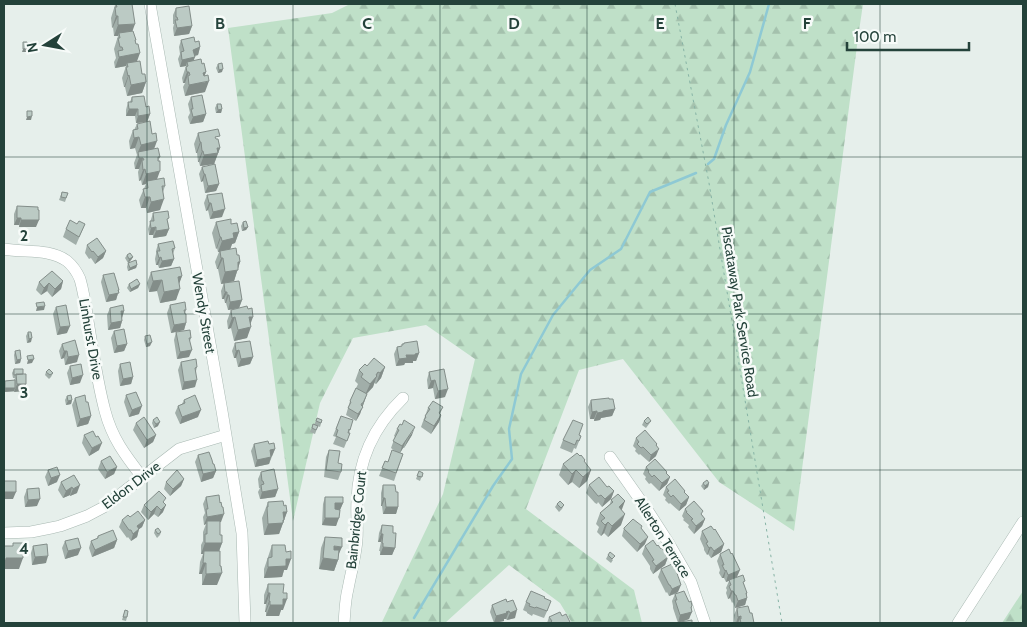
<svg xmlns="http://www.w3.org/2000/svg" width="1027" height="627" font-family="Cabin,sans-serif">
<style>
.forest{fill:url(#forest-firs)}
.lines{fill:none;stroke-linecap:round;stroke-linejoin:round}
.stream{stroke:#8ec9d4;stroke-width:2.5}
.minor-casing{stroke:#a8b8b2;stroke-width:12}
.path{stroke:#86b3a5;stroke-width:1;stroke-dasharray:2.5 4;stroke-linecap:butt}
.minor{stroke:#fff;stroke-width:11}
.wall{fill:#a1aea9}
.shaded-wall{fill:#838d89}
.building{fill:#bbcac4;stroke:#838d89}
.grid{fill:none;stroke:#24423a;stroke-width:1;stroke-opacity:0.55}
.labels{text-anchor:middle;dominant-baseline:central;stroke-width:5;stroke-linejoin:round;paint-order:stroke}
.street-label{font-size:14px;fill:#24423a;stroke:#f7fbf9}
.grid-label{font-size:16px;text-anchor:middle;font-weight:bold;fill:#24423a;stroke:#f7fbf9;stroke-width:5;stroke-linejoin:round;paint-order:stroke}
</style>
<defs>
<pattern id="forest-firs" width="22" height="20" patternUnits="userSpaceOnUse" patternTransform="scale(1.25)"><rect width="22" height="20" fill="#bfe0c8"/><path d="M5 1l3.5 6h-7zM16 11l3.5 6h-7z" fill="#a4c1ad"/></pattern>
</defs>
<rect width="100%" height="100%" fill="#e6efeb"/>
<path class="forest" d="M 350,4 L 863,4 L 858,38 L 794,531 L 719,482 L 623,359 L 579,370 L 526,509 L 634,590 L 642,623 L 572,623 L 560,603 L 509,565 L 445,623 L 382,622 L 443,494 L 475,359 L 426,325 L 353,338 L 320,403 L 293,521 L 228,28 L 332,13 Z
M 1023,591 L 1023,623 L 1002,623 Z"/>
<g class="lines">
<path class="stream" d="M 708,164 L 714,159 L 726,125 L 750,72 L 769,4
M 414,618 L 493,486 L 512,459 L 509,429 L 521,374 L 553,315 L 590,270 L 621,249 L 650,192 L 696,173"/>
<defs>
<path id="minor" d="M 150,4 L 222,411 L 242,533 L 245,623
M 4,249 C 24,253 49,248 67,261 C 73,266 77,272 80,279 C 84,293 86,307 88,321 C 93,351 97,381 105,411 C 112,438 125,455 142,477
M 610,457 L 648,511 L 668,542 L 691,582 L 705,623
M 4,533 L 31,532 L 51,528 L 60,526 L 87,516 L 104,507 L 179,449 L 226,435
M 344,623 C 345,612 345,600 348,589 C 351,572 356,556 357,539 C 358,527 356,514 357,501 C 358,460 373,427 403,398
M 958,623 L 1023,522"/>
</defs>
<use href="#minor" class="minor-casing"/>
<path class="path" d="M 675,4 L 709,183 L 782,623"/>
<use href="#minor" class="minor"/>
</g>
<path class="wall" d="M 107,4 L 132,4 L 132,31 L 136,43 L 136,62 L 146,82 L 142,93 L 127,96 L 125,87 L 124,87 L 122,78 L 126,66 L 115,68 L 114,62 L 116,58 L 114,49 L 118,36 L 114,36 L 113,27 L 112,28 L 111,18 L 115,5 L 111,5 L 111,4 Z
M 176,8 L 192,26 L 189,34 L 174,36 L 173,28 L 174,24 L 173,24 L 173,15 Z
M 181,40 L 195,42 L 200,47 L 198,55 L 194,56 L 193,61 L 202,64 L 206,72 L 204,76 L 205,92 L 185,96 L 183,87 L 185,83 L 183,83 L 182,78 L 186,66 L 180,67 L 178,59 L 180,54 L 179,47 Z
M 218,64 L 222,72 L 218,73 L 216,68 Z
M 132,97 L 146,107 L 150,114 L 147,122 L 136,123 L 135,116 L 126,116 L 126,110 L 128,102 L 130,102 Z
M 191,97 L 206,114 L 203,122 L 190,124 L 188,117 L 190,113 L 188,104 Z
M 217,104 L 222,109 L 221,113 L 216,113 L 215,108 Z
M 137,124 L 160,157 L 158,161 L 157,179 L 165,186 L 163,192 L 160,210 L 147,213 L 146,208 L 141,208 L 139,200 L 146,184 L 142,185 L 141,180 L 139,181 L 138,172 L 139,169 L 135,169 L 134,163 L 137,155 L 135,148 L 130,149 L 129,141 L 133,130 L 134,130 Z
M 198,133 L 218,140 L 220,148 L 214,164 L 200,166 L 199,162 L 198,162 L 197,153 L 196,153 L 194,144 Z
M 202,167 L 219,184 L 216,191 L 205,193 L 203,181 L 201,182 L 199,174 Z
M 62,192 L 68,193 L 65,202 L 59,200 Z
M 207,195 L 222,217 L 210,219 L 208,210 L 206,211 L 204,203 Z
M 17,206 L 36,227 L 19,227 L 19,225 L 14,225 L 14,214 Z
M 153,213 L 168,222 L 169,229 L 166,236 L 153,238 L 153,235 L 149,235 L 148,229 Z
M 216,222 L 231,224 L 239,232 L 235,243 L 232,244 L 230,249 L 237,255 L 240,262 L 234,281 L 221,284 L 218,269 L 217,269 L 215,262 L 219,252 L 218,252 L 217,248 L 216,249 L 212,233 Z
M 243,222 L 248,227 L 246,230 L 242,231 L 241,226 Z
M 77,224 L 85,224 L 76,245 L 63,237 L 66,229 Z
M 158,244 L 175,248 L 173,254 L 174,259 L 171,266 L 159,268 L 158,265 L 156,265 L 155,259 L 156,254 L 156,251 Z
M 87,245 L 106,251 L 103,258 L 95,264 L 91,258 L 89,259 L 85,253 Z
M 127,255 L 133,257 L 131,260 L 128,263 L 125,258 Z
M 128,263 L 137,265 L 136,268 L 128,271 L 127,267 Z
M 151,272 L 182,276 L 179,283 L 176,300 L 160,303 L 157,291 L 149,292 L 147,283 Z
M 103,275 L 119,290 L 116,300 L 106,302 L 101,282 Z
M 63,281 L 61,289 L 52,297 L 47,291 L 41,295 L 36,290 L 39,282 Z
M 224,283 L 242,300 L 239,308 L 228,310 L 226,303 L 225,303 L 224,299 L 222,299 L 221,291 Z
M 129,284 L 140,284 L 138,288 L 130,292 L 127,288 Z
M 170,305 L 186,310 L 185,314 L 186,323 L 184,330 L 171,333 L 167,313 Z
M 56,307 L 67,333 L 57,335 L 53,314 Z
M 110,308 L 124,311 L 122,318 L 122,321 L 120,328 L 108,330 L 107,315 Z
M 231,310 L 250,324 L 247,338 L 234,341 L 231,328 L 228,329 L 227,321 Z
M 114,331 L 127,344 L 124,351 L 114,353 L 111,338 Z
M 28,332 L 31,342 L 27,343 L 26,336 Z
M 176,332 L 191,338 L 190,341 L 189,357 L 177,359 L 174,340 Z
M 145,336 L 150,346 L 146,347 L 144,340 Z
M 235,343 L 253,357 L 250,364 L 238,367 L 236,358 L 234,358 L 232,351 Z
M 404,343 L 419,353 L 416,361 L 413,361 L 413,363 L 405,363 L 404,365 L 396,366 L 394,354 L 397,347 L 402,346 Z
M 62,344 L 77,362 L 65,365 L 64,358 L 61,359 L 59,351 Z
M 15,351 L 21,359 L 20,363 L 15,364 L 14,355 Z
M 181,362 L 197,367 L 196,371 L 195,387 L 182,390 L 178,370 Z
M 120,364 L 133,377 L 131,384 L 120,386 L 118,371 Z
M 70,366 L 80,383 L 70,385 L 67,373 Z
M 367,366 L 385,367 L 381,378 L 376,384 L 374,383 L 373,387 L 367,394 L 360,414 L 356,421 L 346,415 L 350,401 L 358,384 L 355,381 L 359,370 Z
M 14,369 L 23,374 L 26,384 L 24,391 L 4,392 L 4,384 L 5,381 L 14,380 L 15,378 L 13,378 L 12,373 Z
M 444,369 L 445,397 L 435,399 L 433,388 L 428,389 L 427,380 L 429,372 Z
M 46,372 L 53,373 L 51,377 L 49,379 L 45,375 Z
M 126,395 L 139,414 L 129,417 L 124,402 Z
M 67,396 L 72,400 L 71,404 L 66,405 L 65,400 Z
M 75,398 L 91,416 L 88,424 L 77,427 L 72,405 Z
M 609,399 L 615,409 L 612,416 L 601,418 L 600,420 L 594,421 L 594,419 L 590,419 L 588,407 L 591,400 Z
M 184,400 L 198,417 L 180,424 L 175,413 L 178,406 L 182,404 Z
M 443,407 L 440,414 L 441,415 L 439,422 L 431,434 L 421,427 L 425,416 L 428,408 Z
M 341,416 L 350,430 L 349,433 L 350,433 L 344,448 L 333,444 L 336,437 L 333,436 Z
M 317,418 L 322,420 L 320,427 L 318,426 L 315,434 L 310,432 L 313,424 L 314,425 Z
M 153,420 L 158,426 L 154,428 L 152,423 Z
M 644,421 L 651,421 L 649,424 L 646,428 L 642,425 Z
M 136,423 L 156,435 L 153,442 L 144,448 L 133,430 Z
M 397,429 L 412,435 L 404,448 L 403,448 L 400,453 L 403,454 L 394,481 L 379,476 L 385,461 L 388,462 L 396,452 L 391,448 L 395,437 L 394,436 Z
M 84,435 L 99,450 L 89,456 L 82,443 Z
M 579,435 L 581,436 L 576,449 L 574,448 L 572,453 L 560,448 L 563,440 Z
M 636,438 L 657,444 L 656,456 L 649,462 L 640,454 L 639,455 L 635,451 L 636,449 L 633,446 Z
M 254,444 L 269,444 L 275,449 L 269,464 L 255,467 L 251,451 Z
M 329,450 L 338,463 L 341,472 L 338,480 L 324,477 L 326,457 Z
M 198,455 L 213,464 L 216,471 L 213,478 L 201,482 L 195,462 Z
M 101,461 L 117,467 L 114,474 L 105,479 L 98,469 Z
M 584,462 L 591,470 L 587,481 L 579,488 L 572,482 L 568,485 L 559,475 L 563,464 Z
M 646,467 L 667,474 L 670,477 L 667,484 L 659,491 L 651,483 L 649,484 L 645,479 L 646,477 L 643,474 Z
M 48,470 L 57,482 L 48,486 L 45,477 Z
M 419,471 L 423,473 L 420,481 L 416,479 Z
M 261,472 L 278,489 L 275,497 L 260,499 L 258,492 L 260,488 L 259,488 L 258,479 Z
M 74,475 L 77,493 L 70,496 L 70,495 L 63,498 L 58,490 L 61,482 Z
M 184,479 L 181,486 L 170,496 L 164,489 L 166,482 Z
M 703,483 L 709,483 L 708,487 L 704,490 L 701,486 Z
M 383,485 L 398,507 L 396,514 L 383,514 L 382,506 L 381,506 L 381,493 Z
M 589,485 L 607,487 L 614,491 L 611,499 L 602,507 L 598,502 L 597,504 L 595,503 L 586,493 Z
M 666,487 L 685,491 L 685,493 L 689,497 L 686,505 L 679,511 L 670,503 L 669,504 L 665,500 L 666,498 L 663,495 Z
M 27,489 L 37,506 L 25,507 L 24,497 Z
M 206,497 L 221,522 L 220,522 L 220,535 L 222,543 L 219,551 L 217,585 L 202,585 L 202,574 L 199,574 L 200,562 L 203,554 L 201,554 L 201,545 L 203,541 L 203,532 L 206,524 L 204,525 L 203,517 L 205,513 L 203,504 Z
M 325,497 L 343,503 L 340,510 L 336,526 L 322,525 L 323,504 Z
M 611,500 L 622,510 L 621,525 L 608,537 L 604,533 L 601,536 L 597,532 L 599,527 L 596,524 L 600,513 L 610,504 Z
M 268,502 L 284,506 L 287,512 L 279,534 L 264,535 L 262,518 Z
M 164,503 L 163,512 L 158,517 L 154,514 L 148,520 L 141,512 L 144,505 Z
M 557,504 L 564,505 L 562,509 L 559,512 L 555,507 Z
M 685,509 L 702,515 L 705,519 L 702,526 L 694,534 L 688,527 L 689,525 L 683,520 L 684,519 L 682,516 Z
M 130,517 L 145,520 L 142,527 L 139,529 L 137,537 L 131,541 L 128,537 L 127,538 L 119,527 L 122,520 Z
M 382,525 L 393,533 L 395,548 L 392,555 L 380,555 L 380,551 L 379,551 L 381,542 L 378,542 L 379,533 Z
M 624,528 L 645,544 L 637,552 L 622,536 Z
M 155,530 L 161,532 L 160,535 L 157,538 L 154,533 Z
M 702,531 L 724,544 L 721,552 L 711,558 L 708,554 L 707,555 L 704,550 L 704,548 L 700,539 Z
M 98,536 L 117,540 L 114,548 L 92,557 L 89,548 L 91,541 L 97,539 Z
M 325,537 L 338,560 L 334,571 L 319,569 L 321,548 Z
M 65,541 L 78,555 L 65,559 L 62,548 Z
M 272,545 L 287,570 L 284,570 L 282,577 L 264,578 L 264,569 Z
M 33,546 L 46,563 L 32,565 L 31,553 Z
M 645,546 L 657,546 L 668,557 L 665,565 L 653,574 L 650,569 L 650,566 L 642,554 Z
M 720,554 L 737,577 L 744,584 L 747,598 L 745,605 L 735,608 L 733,602 L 732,603 L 730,598 L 728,599 L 726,593 L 727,590 L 726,588 L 729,581 L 726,582 L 724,578 L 722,578 L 719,573 L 720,570 L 717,561 Z
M 608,555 L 613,560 L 611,563 L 606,559 Z
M 674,568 L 678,573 L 677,575 L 678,592 L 675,594 L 691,609 L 689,619 L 681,622 L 692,623 L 680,623 L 680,622 L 678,623 L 673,608 L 673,606 L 672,601 L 675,594 L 669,596 L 667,592 L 666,593 L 658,577 L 661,569 Z
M 268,584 L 283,610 L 281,610 L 279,616 L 266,616 L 266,612 L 265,612 L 266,604 L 264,604 L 264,595 Z
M 544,598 L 548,609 L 544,618 L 533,614 L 532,616 L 527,613 L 527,612 L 523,610 L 526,602 Z
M 506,599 L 515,618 L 507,620 L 506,619 L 504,619 L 504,621 L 494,623 L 490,612 L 492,605 Z
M 737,608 L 750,613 L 754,623 L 735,623 L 734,615 Z
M 125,610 L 127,617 L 126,621 L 122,620 Z
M 562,616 L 570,622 L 569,623 L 547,623 L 549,617 Z"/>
<path class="shaded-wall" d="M 48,4 L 55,4 L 55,5 L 48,5 Z
M 116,16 L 118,16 L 113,27 L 112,28 Z
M 135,24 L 131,35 L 119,33 L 118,36 L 114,36 L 118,25 Z
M 192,26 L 189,34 L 174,36 L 177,28 Z
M 200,47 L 198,55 L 190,57 L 193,50 Z
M 27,48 L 26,52 L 22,52 L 23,49 Z
M 140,53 L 136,64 L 127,63 L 126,66 L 115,68 L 119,57 Z
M 195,57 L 192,65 L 187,62 L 186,66 L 180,67 L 182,60 Z
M 223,69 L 222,72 L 218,73 L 219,70 Z
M 187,72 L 189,72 L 185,83 L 183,83 Z
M 206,72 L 202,83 L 209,81 L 205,92 L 185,96 L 189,85 L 203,73 Z
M 129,75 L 125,87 L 124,87 L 128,76 Z
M 146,82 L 142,93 L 127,96 L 131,85 Z
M 129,109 L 138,109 L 135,116 L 126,116 Z
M 222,109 L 221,113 L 216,113 L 218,110 Z
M 150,114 L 147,122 L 136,123 L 138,116 Z
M 206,114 L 203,122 L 190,124 L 193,117 Z
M 32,116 L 31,120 L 26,120 L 27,117 Z
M 139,137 L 135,148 L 130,149 L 134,138 Z
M 157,141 L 153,152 L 138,152 L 141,145 Z
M 200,142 L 201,142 L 197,153 L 196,153 Z
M 217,148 L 220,148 L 214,164 L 200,166 L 204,155 Z
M 202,151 L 203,151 L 199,162 L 198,162 Z
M 139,158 L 143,158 L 139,169 L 135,169 Z
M 145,169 L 141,180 L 139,181 L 143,170 Z
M 160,171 L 156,182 L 147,181 L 146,184 L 142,185 L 146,174 Z
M 204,174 L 205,174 L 203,181 L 201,182 Z
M 219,184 L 216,191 L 205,193 L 208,186 Z
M 145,197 L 150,197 L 146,208 L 141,208 Z
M 164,199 L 160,210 L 147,213 L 151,202 Z
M 209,203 L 211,203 L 208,210 L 206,211 Z
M 225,209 L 222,217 L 210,219 L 213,212 Z
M 17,218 L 21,218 L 19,225 L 14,225 Z
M 21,220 L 39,220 L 36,227 L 19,227 Z
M 156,227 L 153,235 L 149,235 L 151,228 Z
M 248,227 L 246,230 L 242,231 L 244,228 Z
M 169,229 L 166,236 L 153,238 L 156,231 Z
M 239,232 L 235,243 L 232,244 L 230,250 L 218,252 L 222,241 L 233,233 Z
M 220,237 L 221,237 L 217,248 L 216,249 Z
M 106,251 L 103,258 L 95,264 L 98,257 Z
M 133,257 L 131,260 L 128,263 L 129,259 Z
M 161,257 L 158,265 L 156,265 L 159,258 Z
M 221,258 L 223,258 L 218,269 L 217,269 Z
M 174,259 L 171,266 L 159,268 L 162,261 Z
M 238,262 L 240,262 L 234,281 L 221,284 L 225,272 Z
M 137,265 L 136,268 L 128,271 L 130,268 Z
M 182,276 L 178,287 L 178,277 Z
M 162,280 L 157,291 L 149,292 L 153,281 Z
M 63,281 L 61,289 L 52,297 L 55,289 Z
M 49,283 L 47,291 L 41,295 L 44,288 Z
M 140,284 L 138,288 L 130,292 L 131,289 Z
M 180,289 L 176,300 L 160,303 L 164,292 Z
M 119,290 L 116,300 L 106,302 L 109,295 Z
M 225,292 L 227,292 L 224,299 L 222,299 Z
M 227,295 L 229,295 L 226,303 L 225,303 Z
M 242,300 L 239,308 L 228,310 L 230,302 Z
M 45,306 L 44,310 L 36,311 L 37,307 Z
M 121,311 L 124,311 L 122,318 Z
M 235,317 L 231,328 L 228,329 L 232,318 Z
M 249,317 L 253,317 L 249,328 L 251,327 L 247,338 L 234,341 L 238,330 Z
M 122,321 L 120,328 L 108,330 L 111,323 Z
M 186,323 L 184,330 L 171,333 L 174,325 Z
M 70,326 L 67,333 L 57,335 L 60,327 Z
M 32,338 L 31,342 L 27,343 L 29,339 Z
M 152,342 L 150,346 L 146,347 L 147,344 Z
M 127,344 L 124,351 L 114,353 L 117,346 Z
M 192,350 L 189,357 L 177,359 L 180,352 Z
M 239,350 L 236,358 L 234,358 L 236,351 Z
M 64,351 L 67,351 L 64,358 L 61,359 Z
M 419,353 L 416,361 L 413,361 L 413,363 L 405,363 L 404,365 L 396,366 L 399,359 L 406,355 Z
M 79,355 L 77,362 L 65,365 L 68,357 Z
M 253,357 L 250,364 L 238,367 L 241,359 Z
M 21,359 L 20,363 L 15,364 L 17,360 Z
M 34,359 L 32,363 L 27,364 L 28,360 Z
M 385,367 L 381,378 L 376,384 L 380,373 Z
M 378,372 L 373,387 L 365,395 L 370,384 Z
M 83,375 L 80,383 L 70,385 L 72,378 Z
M 133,377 L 131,384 L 120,386 L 123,379 Z
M 197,380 L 195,387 L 182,390 L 184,382 Z
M 435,380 L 433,388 L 428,389 L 431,381 Z
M 17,384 L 26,384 L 24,391 L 14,392 Z
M 5,388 L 15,388 L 14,391 L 4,392 Z
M 448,389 L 445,397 L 435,399 L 438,391 Z
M 367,394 L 360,414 L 356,421 L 358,414 Z
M 72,400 L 71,404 L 66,405 L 68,401 Z
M 142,406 L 139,414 L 129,417 L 132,410 Z
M 615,409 L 612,416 L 601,418 L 600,420 L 594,421 L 597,413 L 603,411 Z
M 201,410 L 198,417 L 180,424 L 182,417 Z
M 597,411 L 594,419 L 590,419 L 592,412 Z
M 441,415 L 439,422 L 431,434 L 434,426 Z
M 91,416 L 88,424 L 77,427 L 80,419 Z
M 160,422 L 158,426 L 154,428 L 156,424 Z
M 415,427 L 412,435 L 404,448 L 407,441 Z
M 156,435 L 153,442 L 144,448 L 147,440 Z
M 406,440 L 403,448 L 400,453 L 402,446 Z
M 102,443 L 99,450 L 89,456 L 92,448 Z
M 275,449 L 272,456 L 267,457 L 270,450 Z
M 659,449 L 656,456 L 649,462 L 651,455 Z
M 271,457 L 269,464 L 255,467 L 257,460 Z
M 117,467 L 114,474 L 105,479 L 107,472 Z
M 576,470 L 572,482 L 568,485 L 572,474 Z
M 591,470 L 587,481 L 579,488 L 583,477 Z
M 216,471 L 213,478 L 201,482 L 203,474 Z
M 60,475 L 57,482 L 48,486 L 51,478 Z
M 670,477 L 667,484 L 659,491 L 662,483 Z
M 184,479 L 181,486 L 170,496 L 173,489 Z
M 709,483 L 708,487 L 704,490 L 705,486 Z
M 80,485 L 77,493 L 70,496 L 73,489 Z
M 72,487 L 70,495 L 63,498 L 66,491 Z
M 278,489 L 275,497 L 260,499 L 262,492 Z
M 614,491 L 611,499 L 602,507 L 605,499 Z
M 4,492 L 16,492 L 13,499 L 4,499 Z
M 689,497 L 686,505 L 679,511 L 681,504 Z
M 383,498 L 385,498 L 382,506 L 381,506 Z
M 40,499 L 37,506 L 25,507 L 28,500 Z
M 625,501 L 621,512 L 619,507 Z
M 335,503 L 343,503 L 340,510 L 333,510 Z
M 166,505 L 163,512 L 158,517 L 161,510 Z
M 157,506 L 154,514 L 148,520 L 151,512 Z
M 386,507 L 398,507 L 396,514 L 383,514 Z
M 283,512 L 287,512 L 279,534 L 264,535 L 268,524 Z
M 224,514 L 221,522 L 207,524 L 207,521 L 206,524 L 204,525 L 207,517 Z
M 625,514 L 621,525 L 608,537 L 612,526 Z
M 325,518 L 339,518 L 336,526 L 322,525 Z
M 705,519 L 702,526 L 694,534 L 696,526 Z
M 145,520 L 142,527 L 134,533 L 137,526 Z
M 608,522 L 604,533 L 601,536 L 605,525 Z
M 139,529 L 137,537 L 131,541 L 133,534 Z
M 381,534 L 383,534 L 381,542 L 378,542 Z
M 648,537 L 645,544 L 637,552 L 640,544 Z
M 117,540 L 114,548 L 92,557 L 95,550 Z
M 205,543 L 222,543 L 218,554 L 204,551 L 203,554 L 201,554 Z
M 724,544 L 721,552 L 711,558 L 714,551 Z
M 334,546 L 342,547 L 337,558 L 330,557 Z
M 383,547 L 395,548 L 392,555 L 380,555 Z
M 711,547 L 708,554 L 707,555 L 709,548 Z
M 81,548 L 78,555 L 65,559 L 68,551 Z
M 48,556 L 46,563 L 32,565 L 35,557 Z
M 668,557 L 665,565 L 653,574 L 656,566 Z
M 6,558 L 23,558 L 19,569 L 4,569 L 4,560 Z
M 323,558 L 338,560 L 334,571 L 319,569 Z
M 286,559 L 291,559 L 287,570 L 284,570 L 282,577 L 264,578 L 268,567 Z
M 203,563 L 206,563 L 202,574 L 199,574 Z
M 726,570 L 724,578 L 722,578 L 725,571 Z
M 740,570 L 737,577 L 726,582 L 728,575 Z
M 222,573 L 217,585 L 202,585 L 206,574 Z
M 681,585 L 678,592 L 669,596 L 672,589 Z
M 731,591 L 733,591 L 730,598 L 728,599 Z
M 268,593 L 270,593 L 266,604 L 264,604 Z
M 746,593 L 747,593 L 745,599 L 747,598 L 745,605 L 735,608 L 738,601 Z
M 283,599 L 287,599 L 283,610 L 281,610 L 279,616 L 266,616 L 270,605 Z
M 269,601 L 270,601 L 266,612 L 265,612 Z
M 692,606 L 690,612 L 692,612 L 689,619 L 678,623 L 680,615 L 691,607 Z
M 517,610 L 515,618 L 507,620 L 510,613 Z
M 509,611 L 506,619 L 504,619 L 504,621 L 494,623 L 496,616 Z
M 741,616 L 738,623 L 736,623 L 738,617 Z"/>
<path class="building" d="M 116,4 L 132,4 L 135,24 L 118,25 L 118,16 L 116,16 L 115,7 L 117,7 Z
M 189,6 L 192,26 L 177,28 L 175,20 L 178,20 L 177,17 L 176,17 L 176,8 Z
M 133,31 L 136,40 L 135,40 L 136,44 L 138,44 L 140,53 L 119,57 L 118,51 L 123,50 L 122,47 L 120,47 L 118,38 L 120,38 L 119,33 Z
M 194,37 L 195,42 L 199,41 L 200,47 L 193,50 L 195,57 L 182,60 L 181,52 L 184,51 L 181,40 Z
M 23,42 L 27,42 L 27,48 L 23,49 Z
M 201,59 L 202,64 L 204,63 L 206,72 L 203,73 L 204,76 L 208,75 L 209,81 L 189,85 L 188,76 L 190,75 L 189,72 L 187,72 L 186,67 L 188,66 L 187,62 Z
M 140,61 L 142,74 L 145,74 L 146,82 L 131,85 L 129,75 L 128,76 L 126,67 L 128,67 L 127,63 Z
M 222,63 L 223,69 L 219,70 L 218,64 Z
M 202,95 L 206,114 L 193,117 L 191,109 L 193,109 L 191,97 Z
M 144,96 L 146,107 L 149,106 L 150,114 L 138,116 L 138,109 L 129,109 L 128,102 L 132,102 L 132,97 Z
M 217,104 L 221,104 L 222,109 L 218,110 Z
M 27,111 L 32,111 L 32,116 L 27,117 Z
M 150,121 L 152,134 L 156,133 L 157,141 L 141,145 L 139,137 L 134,138 L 133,130 L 138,129 L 137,124 Z
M 218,129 L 220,136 L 215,137 L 216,139 L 218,139 L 220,148 L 217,148 L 218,153 L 204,155 L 203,151 L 202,151 L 201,142 L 200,142 L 198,133 Z
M 158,148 L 160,157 L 158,157 L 158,161 L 160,161 L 160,171 L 146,174 L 145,169 L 143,170 L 142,160 L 144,160 L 143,158 L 139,158 L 138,152 Z
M 215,164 L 219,184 L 208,186 L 205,174 L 204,174 L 202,167 Z
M 164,178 L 165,186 L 162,186 L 164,199 L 151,202 L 150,197 L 145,197 L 143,189 L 148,188 L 147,181 Z
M 62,192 L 68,193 L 66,198 L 61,197 Z
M 222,193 L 225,209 L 213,212 L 211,203 L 209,203 L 207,195 Z
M 17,206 L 38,207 L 38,210 L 39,210 L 39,220 L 21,220 L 21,218 L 17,218 Z
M 168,211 L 169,218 L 167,219 L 169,229 L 156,231 L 156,227 L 151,228 L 150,221 L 154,221 L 153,213 Z
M 231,219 L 231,224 L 237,223 L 239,232 L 233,233 L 234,238 L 222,241 L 221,237 L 220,237 L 216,222 Z
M 70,220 L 77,224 L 79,221 L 85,224 L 79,237 L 66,229 Z
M 246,221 L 248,227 L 244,228 L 243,222 Z
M 97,238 L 106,251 L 98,257 L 93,251 L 92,252 L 87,245 Z
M 173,241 L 175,248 L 172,249 L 174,259 L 162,261 L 161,257 L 159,258 L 157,251 L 160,251 L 158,244 Z
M 236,248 L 237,255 L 239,255 L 240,262 L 238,262 L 238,270 L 225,272 L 223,258 L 221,258 L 220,251 Z
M 130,253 L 133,257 L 129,259 L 127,255 Z
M 136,260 L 137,265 L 130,268 L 128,263 Z
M 180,267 L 182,276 L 178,277 L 180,289 L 164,292 L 162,280 L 153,281 L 151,272 Z
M 52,271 L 63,281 L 55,289 L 49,283 L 44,288 L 39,282 Z
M 114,273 L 119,290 L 118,290 L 119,293 L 109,295 L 103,275 Z
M 137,279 L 140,284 L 131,289 L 129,284 Z
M 239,281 L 242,300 L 230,302 L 229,295 L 227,295 L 227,292 L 225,292 L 224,283 Z
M 44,302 L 45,306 L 37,307 L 36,303 Z
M 185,302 L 186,310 L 184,310 L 185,314 L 186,314 L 186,323 L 174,325 L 170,305 Z
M 66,305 L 70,326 L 60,327 L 56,307 Z
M 123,305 L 124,311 L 121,311 L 122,321 L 111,323 L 110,308 Z
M 247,306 L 248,309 L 252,308 L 253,317 L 249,317 L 251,327 L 238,330 L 235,317 L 232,318 L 231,310 Z
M 124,329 L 127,344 L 117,346 L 114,331 Z
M 190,330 L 191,338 L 189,338 L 192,350 L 180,352 L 176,332 Z
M 28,332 L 31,332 L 32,338 L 29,339 Z
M 150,335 L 152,342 L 147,344 L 145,336 Z
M 75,340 L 79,355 L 68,357 L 67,351 L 64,351 L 62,344 Z
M 250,341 L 253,357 L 241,359 L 239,350 L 236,351 L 235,343 Z
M 417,341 L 419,353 L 415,354 L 415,355 L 406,355 L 407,358 L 399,359 L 397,347 L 402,346 L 402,344 L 404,344 L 404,343 Z
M 20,350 L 21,359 L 17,360 L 15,351 Z
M 33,355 L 34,359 L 28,360 L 27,356 Z
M 374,358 L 385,367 L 380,373 L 378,372 L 376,375 L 377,376 L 370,384 L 361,377 L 363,374 L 359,370 L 365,364 L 367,366 Z
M 196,359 L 197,367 L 195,368 L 197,380 L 184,382 L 181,362 Z
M 130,362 L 133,377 L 123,379 L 120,364 Z
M 81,364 L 83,375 L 72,378 L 70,366 Z
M 14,369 L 23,369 L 23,374 L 14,375 Z
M 49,369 L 53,373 L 50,375 L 46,372 Z
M 444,369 L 448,389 L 438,391 L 435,380 L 431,381 L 429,372 Z
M 16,374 L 26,374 L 26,384 L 17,384 Z
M 15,380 L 15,388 L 5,388 L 5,381 Z
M 356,388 L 367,394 L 363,403 L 362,403 L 361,405 L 363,407 L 358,414 L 348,408 L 351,402 L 350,401 Z
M 136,392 L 142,406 L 132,410 L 126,395 Z
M 71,395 L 72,400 L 68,401 L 67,396 Z
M 85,395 L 86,402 L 88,402 L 91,416 L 80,419 L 75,398 Z
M 195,395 L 201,410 L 182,417 L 178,406 L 185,403 L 184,400 Z
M 609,398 L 609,399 L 613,399 L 615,409 L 603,411 L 603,412 L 597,413 L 597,411 L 592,412 L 591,400 Z
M 433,401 L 443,407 L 439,413 L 441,415 L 434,426 L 424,420 L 426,417 L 425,416 L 430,409 L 428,408 Z
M 341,416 L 353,420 L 350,430 L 349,429 L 348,433 L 350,433 L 347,441 L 336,436 L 338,430 L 336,429 Z
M 144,417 L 156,435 L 147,440 L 136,423 Z
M 157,417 L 160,422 L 156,424 L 153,420 Z
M 648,417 L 651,421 L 647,424 L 644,421 Z
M 317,418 L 322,420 L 321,423 L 316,421 Z
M 404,420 L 415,427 L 402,446 L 393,441 L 399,430 L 397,429 L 400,424 L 402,425 Z
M 573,420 L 583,424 L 579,435 L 581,436 L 579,441 L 577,440 L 575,445 L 563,440 Z
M 313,424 L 318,426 L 316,430 L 312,428 Z
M 645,430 L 657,444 L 656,445 L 659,449 L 651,455 L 643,447 L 641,448 L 637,444 L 639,442 L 636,438 Z
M 93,431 L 96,437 L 98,436 L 102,443 L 92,448 L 84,435 Z
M 268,441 L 269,444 L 274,443 L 275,449 L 270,450 L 271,457 L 257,460 L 254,444 Z
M 329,450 L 340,451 L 338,463 L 342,464 L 341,472 L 326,470 Z
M 392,450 L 403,454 L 396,473 L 382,468 L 385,461 L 388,462 Z
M 209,452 L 212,460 L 213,464 L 214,464 L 216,471 L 203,474 L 198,455 Z
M 577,453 L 580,456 L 581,455 L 585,460 L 584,461 L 591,470 L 583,477 L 576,470 L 572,474 L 563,464 Z
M 110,456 L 117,467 L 107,472 L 101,461 Z
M 655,459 L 667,472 L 666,473 L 670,477 L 662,483 L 654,475 L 652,477 L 648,472 L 649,471 L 646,467 Z
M 57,467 L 60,475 L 51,478 L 48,470 Z
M 274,469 L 278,489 L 262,492 L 261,485 L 264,484 L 263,481 L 262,481 L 261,472 Z
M 177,470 L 184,479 L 173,489 L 166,482 Z
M 419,471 L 423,473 L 422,477 L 417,476 Z
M 74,475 L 80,485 L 73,489 L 72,487 L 66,491 L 61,482 Z
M 599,477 L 607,487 L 609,486 L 614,491 L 605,499 L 601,495 L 599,496 L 598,496 L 589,485 Z
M 675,479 L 685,491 L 684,492 L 689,497 L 681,504 L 673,495 L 671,497 L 667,492 L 669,491 L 666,487 Z
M 707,480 L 709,483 L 705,486 L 703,483 Z
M 4,481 L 16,481 L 16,492 L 4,492 Z
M 383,485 L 395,485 L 396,492 L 398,492 L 398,507 L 386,507 L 385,498 L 383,498 Z
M 39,488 L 40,499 L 28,500 L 27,489 Z
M 159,491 L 166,498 L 163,502 L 166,505 L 161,510 L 157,506 L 151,512 L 144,505 Z
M 618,494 L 625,501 L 619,507 L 625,514 L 612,526 L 608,522 L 605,525 L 601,521 L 605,518 L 600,513 L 613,502 L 611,500 Z
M 219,495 L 220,503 L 221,502 L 222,507 L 223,507 L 224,514 L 207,517 L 206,509 L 208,509 L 206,497 Z
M 325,497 L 343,497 L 343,503 L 335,503 L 335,509 L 340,510 L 339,518 L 325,518 Z
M 283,501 L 284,506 L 286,505 L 287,512 L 283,512 L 284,520 L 283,520 L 283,523 L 268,524 L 267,507 L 268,507 L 268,502 Z
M 560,501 L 564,505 L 561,508 L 557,504 Z
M 694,501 L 703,511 L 701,514 L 705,519 L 696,526 L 691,520 L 693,519 L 686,512 L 687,512 L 685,509 Z
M 138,511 L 145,520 L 137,526 L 139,529 L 133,534 L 131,530 L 129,530 L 122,520 L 128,515 L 130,517 Z
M 633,519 L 642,526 L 641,528 L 648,537 L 640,544 L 624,529 L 624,528 Z
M 207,521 L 220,521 L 220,535 L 222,535 L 222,543 L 205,543 L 205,534 L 207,534 Z
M 382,525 L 393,526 L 393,533 L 396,533 L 395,548 L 383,547 L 383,543 L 382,543 L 383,534 L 381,534 Z
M 711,526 L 714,530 L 715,529 L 724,544 L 714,551 L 711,547 L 709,548 L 706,543 L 708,542 L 702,531 Z
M 158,528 L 161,532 L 158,534 L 155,530 Z
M 113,530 L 117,540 L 95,550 L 91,541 L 98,538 L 98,536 Z
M 325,537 L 342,538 L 342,547 L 334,546 L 334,550 L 339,550 L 338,560 L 323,558 Z
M 78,538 L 81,548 L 68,551 L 65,541 Z
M 653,540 L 657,546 L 658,545 L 661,549 L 662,548 L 668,557 L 656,566 L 652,561 L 654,560 L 645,546 Z
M 13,543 L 23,543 L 23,558 L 6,558 L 6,560 L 4,560 L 4,546 L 13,546 Z
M 47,544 L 48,556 L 35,557 L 33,546 Z
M 272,545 L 285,545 L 286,552 L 291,551 L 291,559 L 286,559 L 286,566 L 268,567 L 268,558 L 272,557 Z
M 729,549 L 731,554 L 732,553 L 740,570 L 728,575 L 726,570 L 725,571 L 722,565 L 724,565 L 720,554 Z
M 204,551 L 220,551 L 220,566 L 221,566 L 222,573 L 206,574 L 206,563 L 203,563 Z
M 610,552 L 615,556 L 612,559 L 608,555 Z
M 672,564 L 674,568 L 676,568 L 678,573 L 677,573 L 681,585 L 672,589 L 670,585 L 669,585 L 661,569 Z
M 743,575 L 745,581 L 743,582 L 747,593 L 746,593 L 747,598 L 738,601 L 736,595 L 735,595 L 733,591 L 731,591 L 729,586 L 731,585 L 729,580 Z
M 268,584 L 284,584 L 283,593 L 287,593 L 287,599 L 283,599 L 283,605 L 270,605 L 270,601 L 269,601 L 270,593 L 268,593 Z
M 531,591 L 545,597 L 544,598 L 551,601 L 547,611 L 536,607 L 535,608 L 529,606 L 530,604 L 526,602 Z
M 684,591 L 689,602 L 691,601 L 692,606 L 691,607 L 692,612 L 680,615 L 675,600 L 677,600 L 675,594 Z
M 506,599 L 507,602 L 513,600 L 517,610 L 510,613 L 509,611 L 506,612 L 507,613 L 496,616 L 492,605 Z
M 748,606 L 750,613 L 752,613 L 754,623 L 741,623 L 740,619 L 741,619 L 741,616 L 738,617 L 737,608 Z
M 125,610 L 128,611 L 127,617 L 123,617 Z
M 560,612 L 562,616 L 566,614 L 570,622 L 567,623 L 551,623 L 551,622 L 552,621 L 549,617 Z
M 692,620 L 692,623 L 680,623 L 680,622 Z"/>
<path class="grid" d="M 147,4 L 147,623M 293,4 L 293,623M 440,4 L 440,623M 587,4 L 587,623M 734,4 L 734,623M 880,4 L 880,623M 4,157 L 1023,157M 4,314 L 1023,314M 4,470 L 1023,470"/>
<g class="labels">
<g class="street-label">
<text transform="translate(740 312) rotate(81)">Piscataway Park Service Road</text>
<text transform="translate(204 313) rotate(80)">Wendy Street</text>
<text transform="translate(91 339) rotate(80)">Linhurst Drive</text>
<text transform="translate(131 485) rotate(-37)">Eldon Drive</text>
<text transform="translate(356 520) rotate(-84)">Bainbridge Court</text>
<text transform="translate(663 537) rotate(58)">Allerton Terrace</text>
</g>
</g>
<g class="grid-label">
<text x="220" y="29">B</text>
<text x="367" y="29">C</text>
<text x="514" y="29">D</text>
<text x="660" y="29">E</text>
<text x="807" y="29">F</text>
<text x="24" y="241">2</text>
<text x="24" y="398">3</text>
<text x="24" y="554">4</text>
</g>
<rect width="1027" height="627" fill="none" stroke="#24423a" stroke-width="10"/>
<g transform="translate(45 45) rotate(259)" stroke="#f7fbf9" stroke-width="4" paint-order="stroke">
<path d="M0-4L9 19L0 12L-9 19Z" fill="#24423a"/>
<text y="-8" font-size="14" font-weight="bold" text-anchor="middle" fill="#24423a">N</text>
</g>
<path d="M847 42v8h122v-8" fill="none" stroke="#24423a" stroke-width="2.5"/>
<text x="854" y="42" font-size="15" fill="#24423a" stroke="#f7fbf9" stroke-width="4" paint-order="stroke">100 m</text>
</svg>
